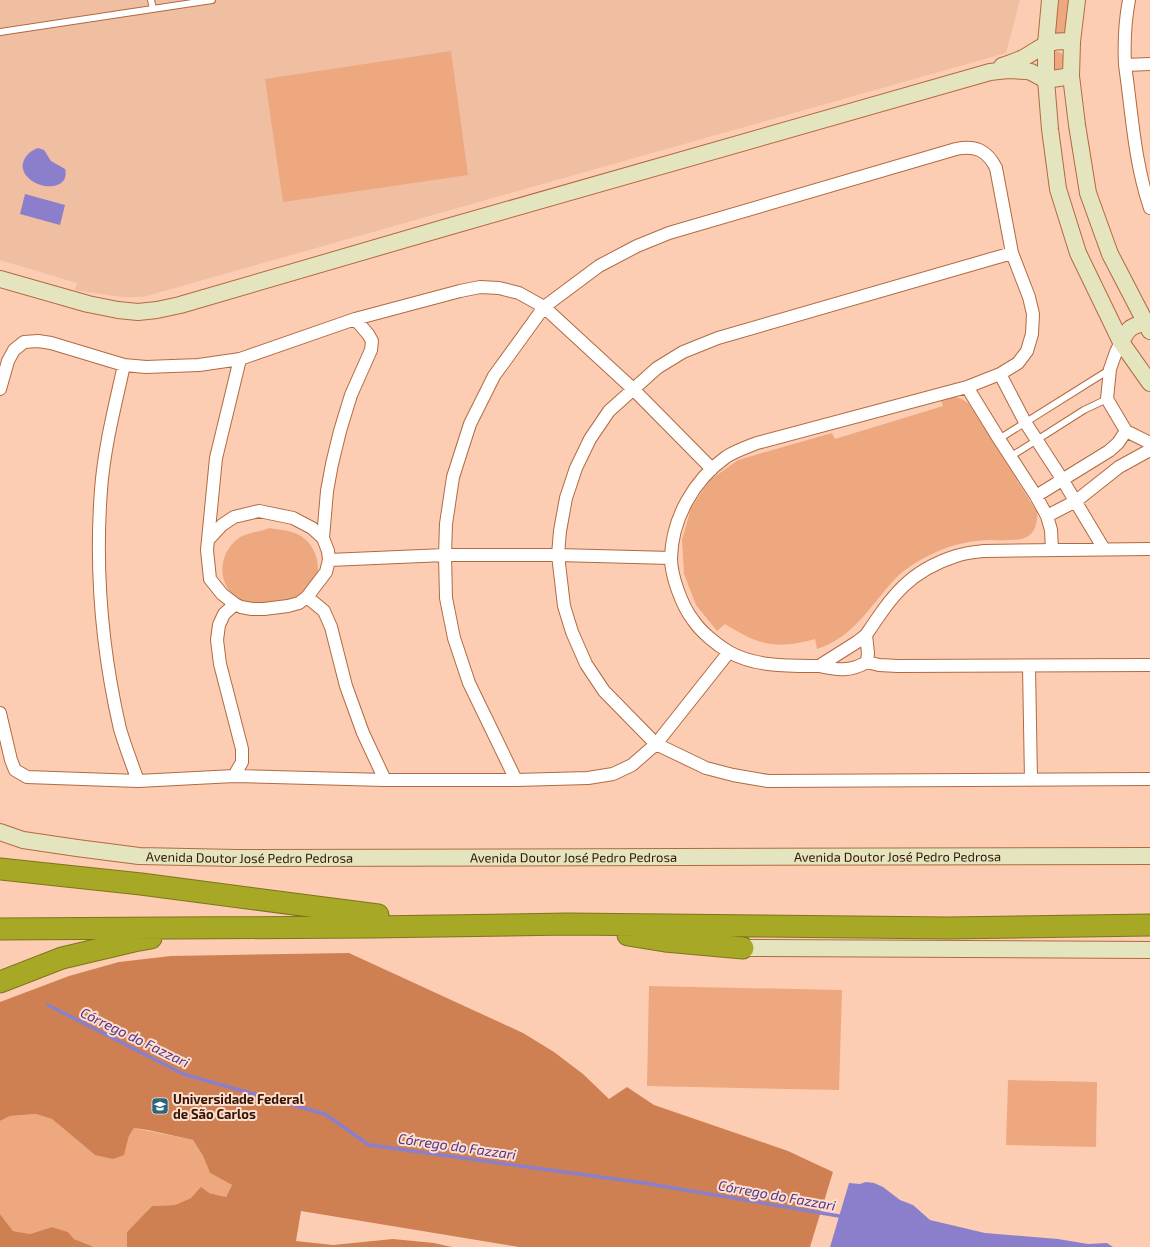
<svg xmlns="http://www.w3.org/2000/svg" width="1150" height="1247" font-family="'Exo 2',sans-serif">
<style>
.built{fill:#f0bea1}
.green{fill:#eea87f}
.forest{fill:#ce8052}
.water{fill:#8b7fcc}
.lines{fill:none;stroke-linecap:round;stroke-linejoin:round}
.stream{stroke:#8b7fcc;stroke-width:3.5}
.lane-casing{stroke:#b16a40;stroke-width:8}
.street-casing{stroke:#b16a40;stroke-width:14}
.secondary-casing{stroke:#b16a40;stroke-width:18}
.highway-casing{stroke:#7e751a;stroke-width:23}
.lane{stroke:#fff;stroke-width:6}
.street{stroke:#fff;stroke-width:12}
.secondary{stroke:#e4e5be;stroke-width:16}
.highway{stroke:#a6a826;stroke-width:21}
.labels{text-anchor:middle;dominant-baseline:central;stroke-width:4;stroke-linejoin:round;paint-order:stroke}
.street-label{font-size:13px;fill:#331605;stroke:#ffdecd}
.poi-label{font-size:13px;font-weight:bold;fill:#331605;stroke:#ffdecd;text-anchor:start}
.water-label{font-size:14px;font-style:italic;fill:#4b338e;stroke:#ffdecd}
</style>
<rect width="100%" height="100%" fill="#fdcdb3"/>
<path class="built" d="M 0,0 L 1020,0 L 1006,53 L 143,297 L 121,297 L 75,290 L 77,283 L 0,260 Z"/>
<path class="green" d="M 1059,0 L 1071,0 L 1065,35 L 1059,35 L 1056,33 L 1055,29 Z
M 451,51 L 468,175 L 283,202 L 265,79 Z
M 1053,51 L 1059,52 L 1064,55 L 1065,64 C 1062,69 1058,70 1052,69 Z
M 948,396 C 957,397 962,398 969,404 L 1037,512 C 1039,548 1008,539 986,540 C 971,541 955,544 941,550 C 926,556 906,567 895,579 C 870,606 854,637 817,649 L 815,639 C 801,643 786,646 771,644 C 754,642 740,633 725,624 L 717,631 L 696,605 L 684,574 L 682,540 L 691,508 L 710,480 L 738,460 L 832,433 L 835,439 L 943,406 L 941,399 Z
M 270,528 C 279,530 289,530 297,534 C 316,542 324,569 313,586 C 312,588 310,592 308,593 C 305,596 274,607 271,607 C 261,607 241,602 234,596 C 216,580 220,551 239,538 C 246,533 262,531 270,528 Z
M 649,986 L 842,990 L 839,1090 L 647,1086 Z
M 1008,1080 L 1097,1082 L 1096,1147 L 1006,1145 Z
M 36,1114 L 52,1119 L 95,1155 L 124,1154 L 129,1136 L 134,1128 L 193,1140 L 203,1156 L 210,1173 L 232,1185 L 226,1197 L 209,1193 L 191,1198 L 175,1205 L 152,1206 L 127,1232 L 127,1247 L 94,1247 L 74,1239 L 68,1232 L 52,1227 L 30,1234 L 13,1231 L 0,1214 L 0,1121 L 10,1116 Z"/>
<path class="forest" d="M 349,953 L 523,1033 L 554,1052 L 583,1074 L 609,1099 L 627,1087 L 654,1105 L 788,1151 L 833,1172 L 810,1247 L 519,1247 L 301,1211 L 296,1241 L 333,1245 L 393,1239 L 434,1243 L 452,1247 L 127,1247 L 127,1232 L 152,1206 L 175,1205 L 191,1198 L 201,1187 L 209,1193 L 226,1197 L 232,1185 L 210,1173 L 203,1156 L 193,1140 L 148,1130 L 134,1128 L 129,1136 L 124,1155 L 113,1159 L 95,1155 L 52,1119 L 36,1114 L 10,1116 L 0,1121 L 0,1002 L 69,976 L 119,962 L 171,956 Z
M 0,1214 L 13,1231 L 30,1234 L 52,1227 L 68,1232 L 74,1239 L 94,1247 L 0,1247 Z"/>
<path class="water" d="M 38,148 L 44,150 L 51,161 L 65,169 C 66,173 66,176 64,180 C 52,196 15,179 24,160 C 27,154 32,150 38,148 Z
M 25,194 L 65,205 L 60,225 L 20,214 Z
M 866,1182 L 874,1183 L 883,1187 L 900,1200 L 913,1205 L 930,1220 L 985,1233 L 1058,1239 L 1088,1244 L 1107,1243 L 1113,1247 L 830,1247 L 849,1183 L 860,1184 Z"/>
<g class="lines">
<path class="stream" d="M 48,1005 L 183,1074 L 325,1114 L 369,1145 L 644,1183 L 839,1216 L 841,1218"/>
<defs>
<path id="lane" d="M 151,0 L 153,9
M 0,32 L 212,0
M 999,439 L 1109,370
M 1010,457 L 1084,410 L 1107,399"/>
<path id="street" d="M 1129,0 C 1125,21 1124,44 1125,65 C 1132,113 1134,161 1150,208
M 1125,65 L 1150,64
M 1012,253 L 718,338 L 683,352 L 657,368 L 609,411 L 590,439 L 576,468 L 566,498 L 560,531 L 558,555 L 564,606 L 572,632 L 586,664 L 604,691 L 656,744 L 706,768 L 733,775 L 768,781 L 1150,779
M 1121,342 L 1116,352 L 1110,369 L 1107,399 L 1126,431 L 1150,443
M 240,359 L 216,458 L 207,550 L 210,579 L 222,594 L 235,604 L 241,607 L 252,609 L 264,609 L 288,606 L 299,603 L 307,597 L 326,572 L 329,560 L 328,551 L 323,538 L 327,491 L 332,464 L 340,431 L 351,395 L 371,350 L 372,341 L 368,334 L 355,319
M 124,365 C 115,406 104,448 101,490 C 95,570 102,651 120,729 C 125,746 132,764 138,781
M 1000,374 L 1025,422 L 1062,479 L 1104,549
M 967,387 L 999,439 L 1036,496 L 1047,516 L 1051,530 L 1052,550
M 0,389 L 8,361 L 14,350 L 24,342 L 38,341 L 51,343 L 124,365 L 146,367 L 199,365 L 240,359 L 355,319 L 460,291 L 480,287 L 499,288 L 519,293 L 544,307 L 633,389 L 712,469
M 1036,496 L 1109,451 L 1118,443 L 1126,431
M 1047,516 L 1076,501 L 1119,467 L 1150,450
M 209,539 L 222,525 L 234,517 L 259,511 L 293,518 L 312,528 L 323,538
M 329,560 L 445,555 L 558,555 L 671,558
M 307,597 L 324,611 L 331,627 L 346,686 L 363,733 L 385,780
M 866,635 C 892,596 909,571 956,556 C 965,553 975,552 984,551 L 1150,549
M 866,635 L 868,653 L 867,662 C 850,672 837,670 819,666 L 857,642 Z
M 867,662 L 879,665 L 898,666 L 1150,665
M 1029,666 L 1031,780
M 0,713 L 11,760 L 15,770 L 27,777 L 138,781 L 234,776 L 385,780 L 516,780 L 588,778 L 613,774 L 632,765 L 656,744 L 729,652
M 234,776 L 242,762 L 242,749 L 220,664 L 217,640 L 219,625 L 224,614 L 235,604
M 516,780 L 469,683 L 454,638 L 446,598 L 445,555 L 446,524 L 453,477 L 470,424 L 494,376 L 544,307 L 599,266 L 637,246 L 669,233 L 956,149 C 975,145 987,150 996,168 L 1012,253 L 1029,297 L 1033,314 L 1032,334 L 1027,351 L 1018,363 L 1000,374 L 967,387 L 757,443 C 747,447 735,451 726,457 C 694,480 672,518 671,558 C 671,576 682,606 693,620 C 701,632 717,645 729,652 C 756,667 789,666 819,666"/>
<g id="secondary">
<path d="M 1050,0 L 1046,44 L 1046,80 L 1050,129 L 1058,189 L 1078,253 L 1121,342 L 1150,383"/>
<path d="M 1077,0 L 1072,42 L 1071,76 L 1077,125 L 1088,193 L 1110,254 L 1150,331"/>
<path d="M 1002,66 C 1010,63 1018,61 1025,57 C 1044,46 1048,39 1072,42"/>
<path d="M 0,279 L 88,304 L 118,310 L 138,312 L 157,310 L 180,305 L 444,228 L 990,72 L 1008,70 L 1026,71 L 1031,72 L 1046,80 L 1071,76"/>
<path d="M 1121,342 C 1128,329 1130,326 1145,323"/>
<path id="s1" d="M 0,832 L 23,840 L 77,848 L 139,856 L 237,858 L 1150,856"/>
<path d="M 743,948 L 1150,950"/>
</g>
<path id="highway" d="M 0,869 L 141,884 L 378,915
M 0,929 L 371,927 L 568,924 L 948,928 L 1150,925
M 628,935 L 665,941 L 743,948
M 0,982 L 62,958 L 134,941 L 151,938"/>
</defs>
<use href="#lane" class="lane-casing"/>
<use href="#street" class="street-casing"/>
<use href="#secondary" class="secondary-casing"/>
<use href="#highway" class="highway-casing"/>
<use href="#lane" class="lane"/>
<use href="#street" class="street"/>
<use href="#secondary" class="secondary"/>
<use href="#highway" class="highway"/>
</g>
<defs>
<symbol id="university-square" viewBox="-11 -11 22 22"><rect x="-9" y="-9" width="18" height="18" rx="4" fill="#2c657f" stroke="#ffdecd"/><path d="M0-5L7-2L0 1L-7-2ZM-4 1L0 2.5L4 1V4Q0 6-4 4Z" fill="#fff"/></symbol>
</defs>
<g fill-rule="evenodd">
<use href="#university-square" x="150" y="1096" width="20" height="20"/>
</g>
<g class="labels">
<g class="street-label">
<text stroke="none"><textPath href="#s1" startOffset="252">Avenida Doutor José Pedro Pedrosa</textPath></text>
<text stroke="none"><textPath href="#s1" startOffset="576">Avenida Doutor José Pedro Pedrosa</textPath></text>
<text stroke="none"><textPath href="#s1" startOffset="900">Avenida Doutor José Pedro Pedrosa</textPath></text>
</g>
<g class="poi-label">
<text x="173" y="1099">Universidade Federal<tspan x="173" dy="15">de São Carlos</tspan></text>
</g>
<g class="water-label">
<text transform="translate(135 1037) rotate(26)">Córrego do Fazzari</text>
<text transform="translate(457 1146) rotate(8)">Córrego do Fazzari</text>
<text transform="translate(777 1195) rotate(10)">Córrego do Fazzari</text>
</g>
</g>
</svg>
